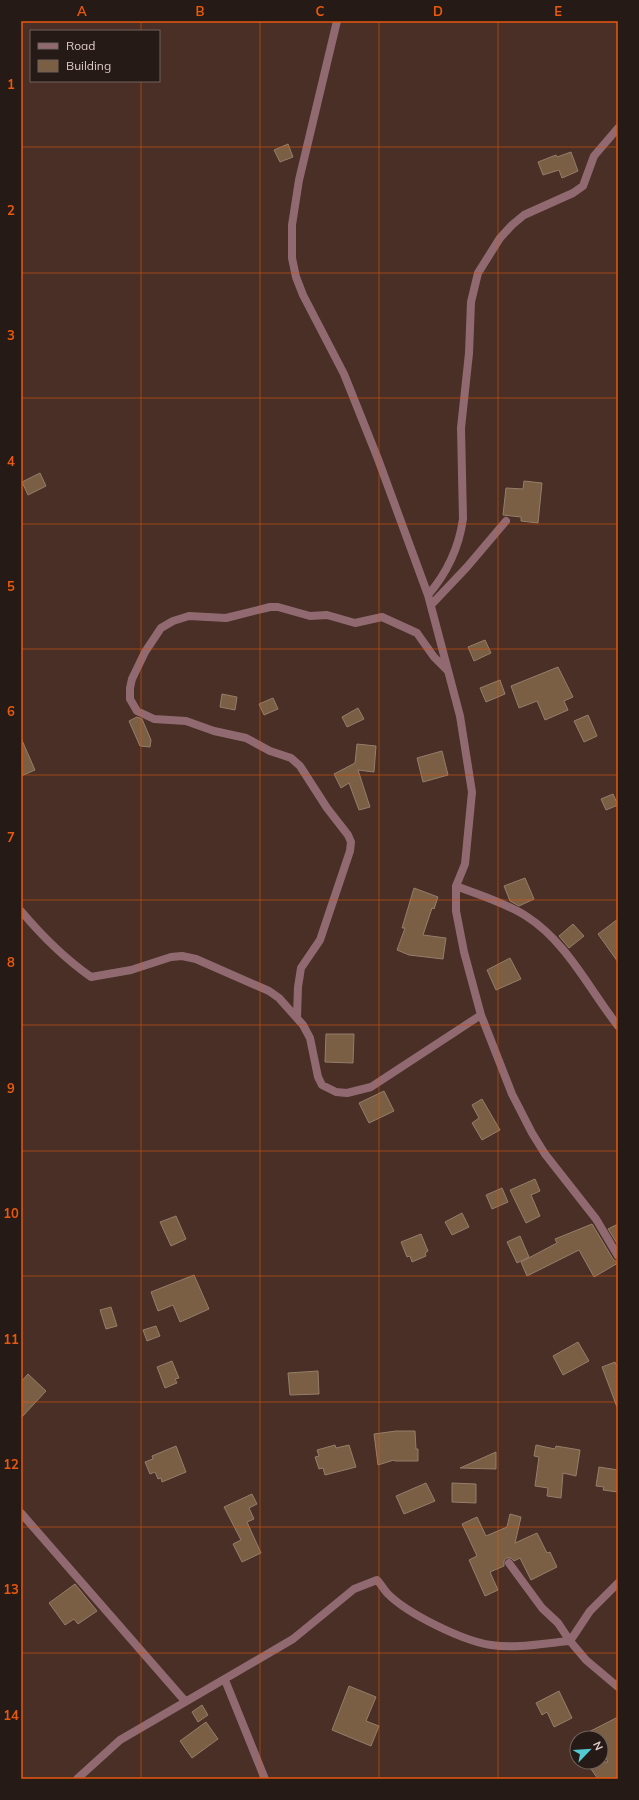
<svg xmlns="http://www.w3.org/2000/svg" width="639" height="1800" font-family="Mulish,sans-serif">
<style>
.building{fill:#7b5f45;stroke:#947e69}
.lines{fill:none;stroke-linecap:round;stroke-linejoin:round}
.street{stroke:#916a71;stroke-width:8}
.grid{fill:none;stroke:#e8590c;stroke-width:1;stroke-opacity:0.55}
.neatline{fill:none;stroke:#e8590c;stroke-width:1.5}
.grid-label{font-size:13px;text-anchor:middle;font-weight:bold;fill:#e8590c}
</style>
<rect width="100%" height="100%" fill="#492f26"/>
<path class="building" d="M 288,144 L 293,157 L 280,162 L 274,150 Z
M 571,152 L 578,171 L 562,178 L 559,170 L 543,175 L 538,162 L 556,155 L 557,157 Z
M 40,473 L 46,486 L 28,495 L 22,482 Z
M 524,481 L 542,483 L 538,523 L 521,521 L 521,517 L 503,515 L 506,488 L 523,489 Z
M 485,640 L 491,653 L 474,661 L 468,647 Z
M 558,667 L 573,697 L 564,701 L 568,710 L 545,720 L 537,701 L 519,708 L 511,686 Z
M 500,680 L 505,694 L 486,702 L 480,688 Z
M 222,694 L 237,697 L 235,710 L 220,707 Z
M 273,698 L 278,709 L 264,715 L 259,704 Z
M 358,708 L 364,719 L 347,727 L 342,717 Z
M 588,715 L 597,736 L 584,742 L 574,721 Z
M 137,717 L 142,719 L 151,740 L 150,747 L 140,746 L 129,721 Z
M 21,738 L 35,770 L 21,776 Z
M 357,744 L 376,746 L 374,772 L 358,770 L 370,807 L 359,810 L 349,783 L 341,788 L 334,774 L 355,763 Z
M 442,751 L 448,775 L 423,782 L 417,758 Z
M 613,794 L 618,805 L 606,810 L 601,799 Z
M 525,878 L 534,899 L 519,906 L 510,901 L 504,886 Z
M 414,888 L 438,897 L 434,909 L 432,908 L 423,935 L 446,938 L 443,959 L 409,955 L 397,950 L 405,928 L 402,928 Z
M 618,919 L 618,962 L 598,934 Z
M 573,924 L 584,936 L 569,948 L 559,936 Z
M 510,958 L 521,979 L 496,990 L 487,970 Z
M 326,1034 L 354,1034 L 353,1063 L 325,1062 Z
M 384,1091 L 394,1111 L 369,1123 L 359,1103 Z
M 482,1099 L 500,1130 L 482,1140 L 472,1123 L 479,1118 L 472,1105 Z
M 535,1179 L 540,1191 L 531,1195 L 540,1216 L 526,1223 L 510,1190 Z
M 502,1188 L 508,1202 L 492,1209 L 486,1195 Z
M 462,1213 L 469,1227 L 452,1235 L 445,1222 Z
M 176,1216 L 186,1239 L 171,1246 L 160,1222 Z
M 592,1224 L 613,1259 L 618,1263 L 594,1277 L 579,1250 L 527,1276 L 521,1262 L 557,1243 L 555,1239 Z
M 618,1224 L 618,1245 L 608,1229 Z
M 421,1234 L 428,1251 L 425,1253 L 426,1256 L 412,1262 L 410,1256 L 407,1257 L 401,1242 Z
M 520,1236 L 529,1257 L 517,1263 L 507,1242 Z
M 194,1275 L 209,1309 L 180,1322 L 173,1305 L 158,1311 L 151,1292 Z
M 111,1307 L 117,1326 L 106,1329 L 100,1310 Z
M 156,1326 L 160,1336 L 147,1341 L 143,1330 Z
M 578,1342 L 589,1361 L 563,1375 L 553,1356 Z
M 172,1361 L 179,1378 L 175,1379 L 177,1383 L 165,1388 L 157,1367 Z
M 615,1362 L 618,1369 L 617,1407 L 602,1367 Z
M 318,1371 L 319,1394 L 290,1395 L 288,1373 Z
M 28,1374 L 46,1391 L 21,1418 L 21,1382 Z
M 396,1431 L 415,1431 L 416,1449 L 418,1449 L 418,1461 L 395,1461 L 394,1460 L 378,1465 L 374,1434 Z
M 335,1445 L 336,1448 L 349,1445 L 356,1467 L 325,1475 L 323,1468 L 319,1469 L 315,1457 L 319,1456 L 317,1450 Z
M 536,1445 L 555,1449 L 556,1446 L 580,1450 L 576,1476 L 563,1473 L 561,1498 L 547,1496 L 548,1488 L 535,1486 L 539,1457 L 534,1456 Z
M 176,1446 L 186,1472 L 162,1482 L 161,1478 L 158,1479 L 155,1472 L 150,1474 L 145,1462 L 153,1459 L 152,1456 Z
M 496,1452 L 496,1469 L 460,1468 Z
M 599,1467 L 618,1470 L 618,1492 L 603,1490 L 604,1487 L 596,1486 Z
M 426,1483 L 435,1501 L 404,1514 L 396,1496 Z
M 452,1483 L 476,1484 L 476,1503 L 452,1502 Z
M 252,1494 L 257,1504 L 249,1508 L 254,1519 L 247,1522 L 261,1553 L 242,1562 L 233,1544 L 241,1540 L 224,1507 Z
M 510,1514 L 521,1517 L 515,1543 L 537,1533 L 547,1553 L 550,1552 L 557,1567 L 531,1580 L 520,1558 L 514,1561 L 511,1558 L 506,1558 L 504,1561 L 504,1566 L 490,1572 L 498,1590 L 485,1596 L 469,1560 L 477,1556 L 462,1524 L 477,1517 L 486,1536 L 507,1527 Z
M 75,1584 L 97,1611 L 78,1624 L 74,1619 L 65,1625 L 49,1603 Z
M 349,1686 L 376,1697 L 366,1721 L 379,1726 L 371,1746 L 332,1730 Z
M 559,1691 L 572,1718 L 554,1727 L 547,1712 L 542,1715 L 536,1703 Z
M 202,1705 L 208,1715 L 198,1722 L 192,1712 Z
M 618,1717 L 618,1779 L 598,1779 L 586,1762 L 608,1762 L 601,1748 L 601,1738 L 577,1738 Z
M 206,1722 L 218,1739 L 192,1758 L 180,1741 Z"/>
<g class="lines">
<path class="street" d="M 337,21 L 299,180 L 292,225 L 292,258 L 296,277 L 303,295 L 344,374 L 378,459 L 428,595 L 460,716 L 472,792 L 465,864 L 456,886 L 456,911 L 464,952 L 481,1015 L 512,1094 L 532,1133 L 545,1154 L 596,1219 L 618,1256
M 428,595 C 447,573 459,547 463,519 L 461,428 L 469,353 L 471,302 L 478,273 L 500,238 L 512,225 L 524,215 L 573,193 L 583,186 L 594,156 L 618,128
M 431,605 L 467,567 L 506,521
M 456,886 C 479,895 506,903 526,916 C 567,942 589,989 618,1026
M 21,911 C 42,936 64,958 91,977 L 131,970 L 171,957 L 182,956 L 196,959 L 269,991 L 279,998 L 303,1025 L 310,1038 L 318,1077 L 322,1085 L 336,1092 L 347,1093 L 371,1087 L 481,1015
M 297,1017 L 298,987 L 301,968 L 320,940 L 350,851 L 351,842 L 348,835 L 327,808 L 300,766 L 291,758 L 270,751 L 246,738 L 214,731 L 186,721 L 154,719 L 137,711 L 130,699 L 130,688 L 132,679 L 145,652 L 161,628 L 173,621 L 189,616 L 226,618 L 270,607 L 278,607 L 310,616 L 327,615 L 355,623 L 382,617 L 417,633 L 434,657 L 447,670
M 21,1513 L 185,1701
M 509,1563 L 542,1608 L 558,1623 L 570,1641 L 586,1660 L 618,1687
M 570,1641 L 590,1611 L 618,1583
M 225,1680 L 265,1779
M 77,1779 L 120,1740 L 293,1639 L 354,1589 L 377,1580 C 381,1584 384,1590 388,1594 C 408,1614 463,1641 491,1645 C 517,1649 545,1643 570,1641"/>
</g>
<path class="grid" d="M 141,21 L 141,31M 260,21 L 260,1779M 379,21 L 379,1779M 498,21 L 498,1779M 141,81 L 141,1779M 21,147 L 618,147M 21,273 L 618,273M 21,398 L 618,398M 21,524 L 618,524M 21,649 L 618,649M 21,775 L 618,775M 21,900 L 618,900M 21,1025 L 618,1025M 21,1151 L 618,1151M 21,1276 L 618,1276M 21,1402 L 618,1402M 21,1527 L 618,1527M 21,1653 L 618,1653"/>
<rect width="639" height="1800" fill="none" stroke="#261a16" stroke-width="44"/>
<rect x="30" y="30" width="130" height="52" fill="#261a16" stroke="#70625d"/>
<rect x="38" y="43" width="20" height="6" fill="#916a71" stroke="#70625d"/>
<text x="66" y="50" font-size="12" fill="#decdc7">Road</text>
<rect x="38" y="60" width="20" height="12" fill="#7b5f45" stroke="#70625d"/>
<text x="66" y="70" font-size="12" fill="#decdc7">Building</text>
<g transform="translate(589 1750) rotate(65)"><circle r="19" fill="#261a16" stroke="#70625d"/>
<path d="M0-3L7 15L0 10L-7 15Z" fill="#51ccd2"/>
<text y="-6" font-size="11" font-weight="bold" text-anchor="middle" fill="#decdc7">N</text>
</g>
<rect x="22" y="22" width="595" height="1756" class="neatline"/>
<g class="grid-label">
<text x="82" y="16">A</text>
<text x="200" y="16">B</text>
<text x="320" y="16">C</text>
<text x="438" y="16">D</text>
<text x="558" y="16">E</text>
<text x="11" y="89">1</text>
<text x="11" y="215">2</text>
<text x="11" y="340">3</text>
<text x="11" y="466">4</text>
<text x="11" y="591">5</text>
<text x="11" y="716">6</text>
<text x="11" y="842">7</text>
<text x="11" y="967">8</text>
<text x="11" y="1093">9</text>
<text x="11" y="1218">10</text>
<text x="11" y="1344">11</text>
<text x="11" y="1469">12</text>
<text x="11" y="1594">13</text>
<text x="11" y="1720">14</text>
</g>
</svg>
